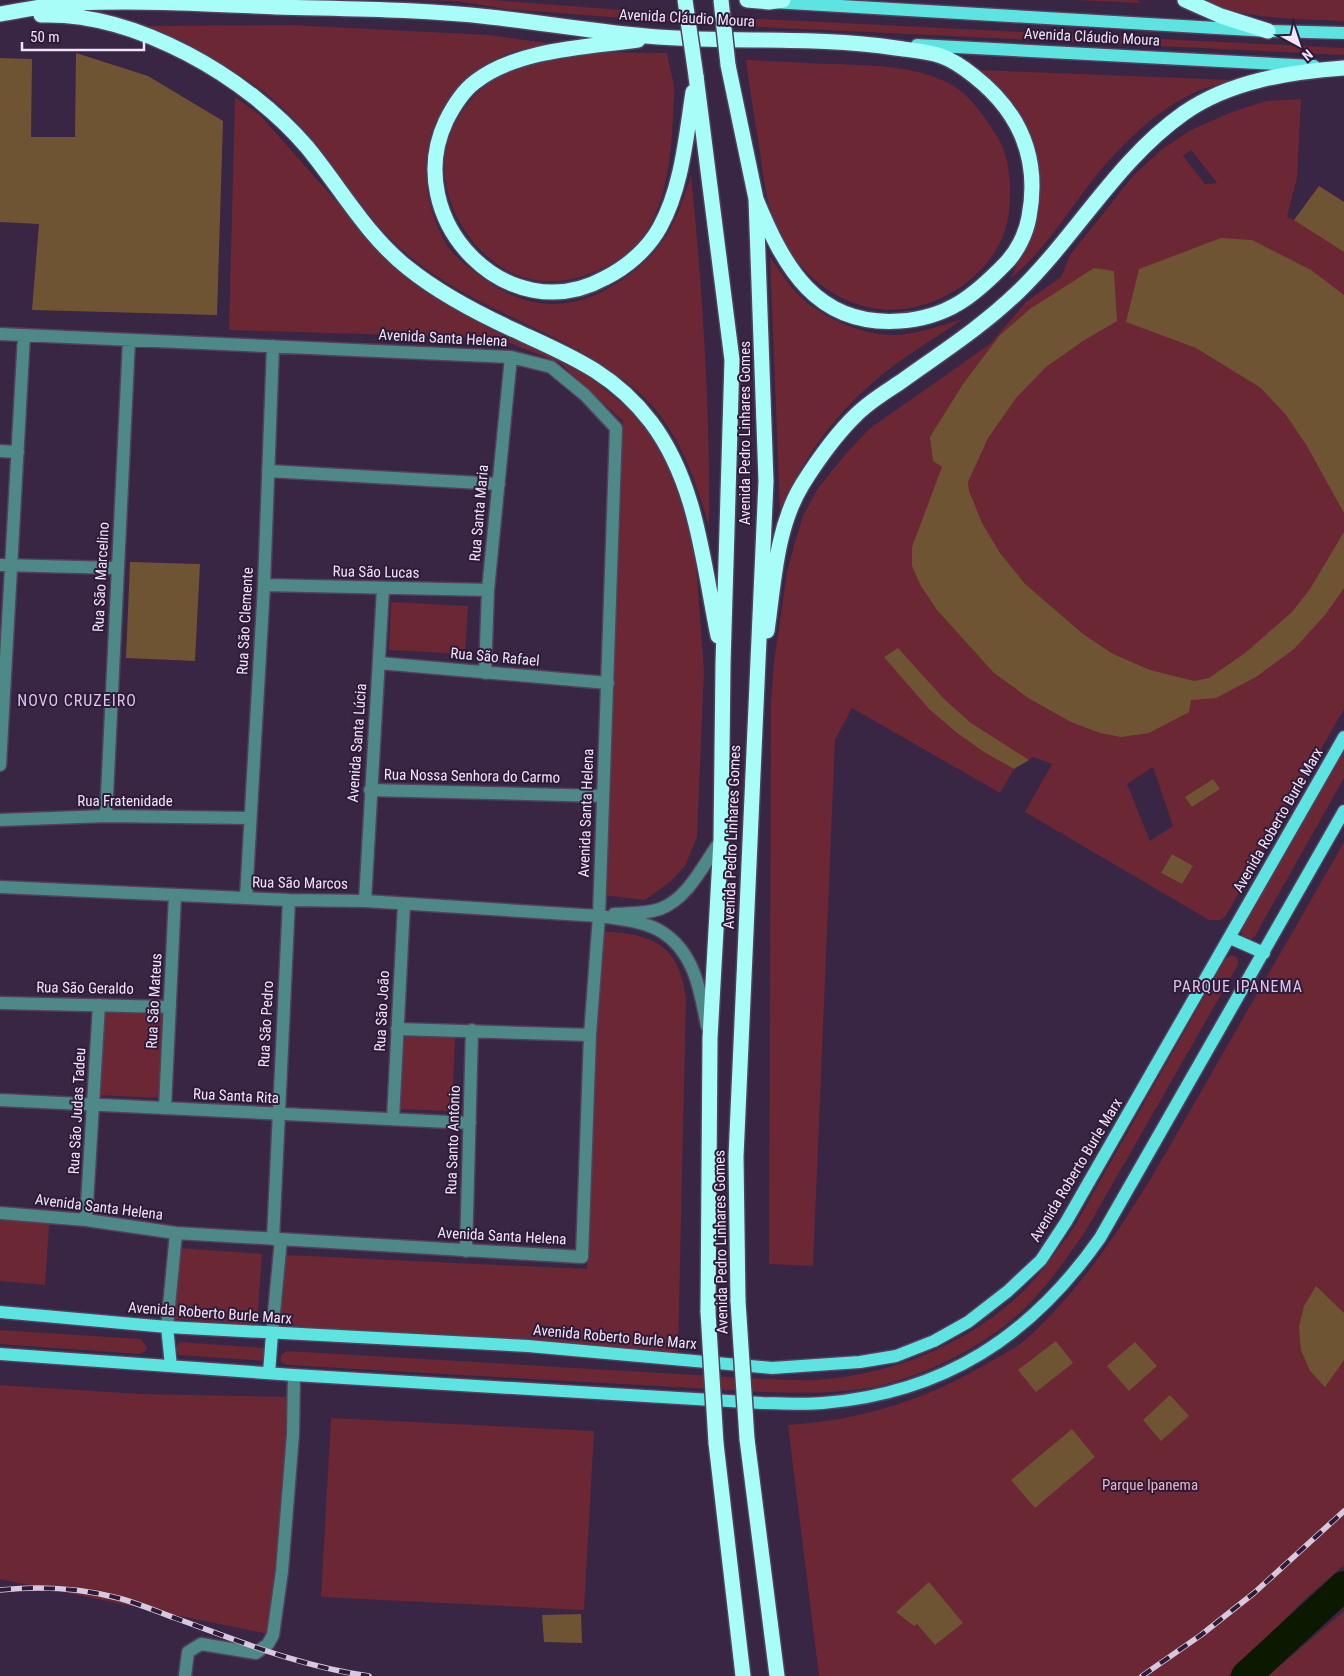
<svg xmlns="http://www.w3.org/2000/svg" width="1344" height="1676" font-family="'Roboto Condensed',sans-serif">
<style>
.green{fill:#6b2733;fill-rule:evenodd}
.lines{fill:none;stroke-linecap:round;stroke-linejoin:round}
.river{stroke:#0a1900;stroke-width:30}
.building{fill:#6e5432}
.minor-casing{stroke:#53405d;stroke-width:15}
.major-casing{stroke:#53405d;stroke-width:15}
.highway-casing{stroke:#53405d;stroke-width:18}
.minor{stroke:#4e8987;stroke-width:12}
.major{stroke:#5de4e0;stroke-width:12}
.highway{stroke:#a8fdf9;stroke-width:15}
.rail-casing{stroke:#d6c9df;stroke-width:5.5}
.rail{stroke:#2e1b39;stroke-width:4;stroke-dasharray:11;stroke-linecap:butt}
.highway-bridge-casing{stroke:#53405d;stroke-width:18;stroke-linecap:butt}
.highway-bridge{stroke:#a8fdf9;stroke-width:15}
.labels{text-anchor:middle;dominant-baseline:central;stroke-width:4;stroke-linejoin:round;paint-order:stroke}
.street-label{font-size:15px;fill:#f0e4f8;stroke:#2e1b39}
.park-label{font-size:15px;fill:#eeb4ba;stroke:#2e1b39}
.neighbourhood-label{font-size:16px;letter-spacing:1px;fill:#dcc4eb;stroke:#2e1b39}
</style>
<rect width="100%" height="100%" fill="#392544"/>
<path class="green" d="M 409,0 L 492,0 L 701,16 L 1344,48 L 1344,55 L 702,24 L 506,9 L 456,1 Z
M 1075,0 L 1137,0 L 1141,3 Z
M 1196,0 L 1344,0 L 1344,21 C 1293,19 1244,19 1196,0 Z
M 291,25 L 489,35 L 553,44 C 535,47 514,49 498,58 C 426,94 406,176 447,245 C 454,256 469,268 480,276 C 522,308 566,314 612,286 C 662,255 674,230 691,175 C 703,292 710,409 709,526 C 695,478 677,425 637,391 C 571,333 481,314 413,259 C 362,219 334,159 289,114 C 248,74 200,50 148,26 Z
M 594,52 L 667,53 C 669,64 672,75 674,86 C 675,96 673,107 673,116 C 671,160 666,210 637,245 C 625,258 605,268 589,274 C 564,284 536,284 512,273 C 466,251 433,191 448,140 C 453,123 467,102 480,90 C 506,65 559,58 594,52 Z
M 746,60 C 775,61 805,63 835,64 C 876,66 916,65 954,86 C 970,96 983,115 993,130 C 1005,146 1009,165 1010,185 C 1011,207 1008,232 996,250 C 972,290 919,317 872,308 C 827,300 791,264 775,223 C 766,200 763,176 760,152 C 755,122 750,91 746,60 Z
M 977,70 L 1234,80 C 1222,84 1209,86 1198,91 C 1155,110 1120,146 1091,182 C 1065,216 1043,252 1010,279 L 1025,248 L 1033,153 Z
M 235,97 L 260,115 L 398,271 L 490,329 L 576,366 L 641,419 L 674,476 L 694,538 L 704,670 L 697,837 L 685,866 L 671,881 L 645,900 L 602,895 L 623,421 L 560,363 L 497,338 L 229,330 Z
M 1301,99 L 1297,178 L 1287,217 L 1294,220 L 1319,186 L 1344,202 L 1344,709 L 1225,917 L 1220,920 L 1209,920 L 1025,812 L 1052,764 L 1033,757 L 1014,769 L 1000,793 L 852,708 L 835,740 L 813,1266 L 769,1264 L 771,703 L 774,662 L 787,572 L 795,542 L 803,516 L 818,488 L 845,455 L 869,429 L 990,344 L 1026,302 L 1061,277 L 1070,255 L 1133,176 L 1161,150 L 1191,130 L 1232,112 L 1266,101 ZM 1191,150 L 1217,183 L 1205,184 L 1183,156 ZM 1153,767 L 1173,826 L 1150,841 L 1127,784 ZM 1213,779 L 1219,789 L 1192,807 L 1186,797 ZM 1172,854 L 1192,866 L 1182,884 L 1161,873 Z
M 770,257 C 778,268 786,281 795,291 C 819,318 870,340 907,334 C 926,331 945,324 963,319 C 934,339 902,357 876,380 C 832,417 803,459 780,511 Z
M 391,602 L 468,606 L 465,654 L 389,650 Z
M 1344,747 L 1344,778 L 1255,936 L 1250,940 L 1243,937 L 1241,930 Z
M 1344,842 L 1344,1565 L 1305,1599 L 1228,1676 L 819,1676 L 788,1425 C 863,1420 929,1399 993,1360 C 1003,1354 1016,1348 1025,1340 C 1102,1271 1151,1178 1202,1090 C 1249,1007 1297,925 1344,842 Z
M 594,931 C 646,933 679,939 686,998 L 678,1352 L 279,1330 L 286,1255 L 587,1269 Z
M 1232,955 L 1238,958 L 1238,965 L 1085,1232 C 1066,1259 1047,1287 1023,1310 C 985,1347 914,1382 861,1389 C 828,1394 795,1393 762,1392 L 287,1365 L 281,1362 L 281,1355 L 287,1351 L 763,1379 C 780,1379 798,1381 816,1380 C 888,1375 959,1348 1014,1300 C 1038,1279 1056,1252 1074,1227 L 1226,958 Z
M 100,1009 L 163,1013 L 159,1098 L 96,1095 Z
M 400,1035 L 455,1037 L 452,1111 L 397,1109 Z
M 0,1209 L 50,1212 L 45,1285 L 0,1281 Z
M 178,1248 L 262,1254 L 257,1325 L 173,1319 Z
M 0,1330 L 141,1339 L 147,1347 L 145,1352 L 140,1354 L 0,1344 Z
M 180,1342 L 263,1348 L 266,1349 L 265,1361 L 179,1355 L 175,1348 Z
M 0,1385 L 141,1394 L 294,1397 L 273,1635 L 0,1579 Z
M 331,1418 L 594,1431 L 584,1610 L 321,1597 Z
M 1344,1611 L 1344,1676 L 1268,1676 Z"/>
<g class="lines">
<path class="river" d="M 1246,1676 L 1344,1586"/>
</g>
<path class="building" d="M 76,53 L 148,76 L 223,121 L 217,315 L 32,310 L 39,224 L 0,222 L 0,58 L 32,59 L 31,137 L 75,137 Z
M 1319,186 L 1344,202 L 1344,252 L 1294,220 Z
M 1221,238 L 1252,240 L 1311,270 L 1344,295 L 1344,513 L 1307,446 L 1286,415 L 1261,388 L 1196,348 L 1126,322 L 1139,269 Z
M 1094,268 L 1114,271 L 1117,321 L 1083,341 L 1046,367 L 1016,398 L 988,438 L 968,482 L 969,491 L 982,523 L 1000,553 L 1025,584 L 1083,634 L 1113,654 L 1150,670 L 1194,681 L 1209,678 L 1245,653 L 1292,612 L 1310,589 L 1344,532 L 1344,588 L 1325,615 L 1294,649 L 1256,677 L 1216,698 L 1191,700 L 1189,712 L 1149,733 L 1121,737 L 1100,733 L 1071,722 L 1030,699 L 994,673 L 937,610 L 921,586 L 912,566 L 912,547 L 942,467 L 933,461 L 930,437 L 963,384 L 1000,335 L 1030,309 Z
M 130,562 L 200,564 L 195,661 L 126,658 Z
M 898,648 L 945,700 L 971,723 L 1029,760 L 1014,769 L 984,752 L 956,732 L 929,709 L 884,657 Z
M 1213,779 L 1220,789 L 1192,807 L 1185,797 Z
M 1172,854 L 1193,866 L 1182,884 L 1161,873 Z
M 1316,1286 L 1344,1313 L 1344,1360 L 1325,1387 L 1310,1371 L 1301,1350 L 1300,1341 L 1299,1327 L 1304,1306 Z
M 1056,1341 L 1073,1363 L 1036,1392 L 1018,1370 Z
M 1135,1342 L 1157,1366 L 1129,1391 L 1107,1366 Z
M 1170,1395 L 1189,1416 L 1161,1441 L 1143,1420 Z
M 1072,1429 L 1095,1457 L 1035,1508 L 1011,1480 Z
M 929,1582 L 963,1623 L 935,1645 L 917,1624 L 914,1626 L 896,1612 Z
M 581,1614 L 582,1643 L 544,1642 L 542,1615 Z"/>
<g class="lines">
<defs>
<path id="minor" d="M 0,334 L 511,357 L 551,367 L 585,395 L 616,428 L 599,916 L 590,1035 L 582,1257 L 176,1233 L 86,1220 L 0,1213
M 0,451 L 18,452
M 268,471 L 499,484
M 0,565 L 118,568
M 264,585 L 488,590
M 379,663 L 608,683
M 485,673 L 488,590 L 511,357
M 0,765 L 24,335
M 370,790 L 602,796
M 106,816 L 129,340
M 0,820 L 106,816 L 250,818
M 0,887 L 289,900 L 365,901 L 599,916 C 619,919 645,921 662,932 C 695,953 700,991 707,1026
M 246,898 L 264,585 L 273,346
M 365,901 L 383,589
M 614,914 C 629,913 646,914 660,909 C 689,898 704,863 721,840
M 0,1003 L 170,1007
M 397,1029 L 590,1035
M 0,1100 L 470,1123
M 165,1108 L 175,895
M 393,1119 L 404,904
M 86,1220 L 99,1005
M 273,1239 L 289,900
M 466,1251 L 472,1030
M 167,1327 L 176,1233
M 272,1334 L 281,1239
M 185,1676 L 188,1652 L 201,1644 L 256,1653 L 268,1644 L 273,1635 L 282,1571 L 293,1434 L 294,1375"/>
<path id="major" d="M 772,2 L 1268,31 L 1344,33
M 917,45 L 1314,66
M 1230,938 L 1264,953
M 0,1312 L 167,1327 L 528,1346 L 772,1368 L 860,1362 L 896,1356 L 934,1341 L 968,1322 L 1008,1291 L 1041,1260 L 1066,1222 L 1344,737
M 167,1327 L 171,1366
M 0,1354 L 294,1375 L 762,1403 C 782,1403 803,1405 823,1403 C 945,1393 1031,1336 1100,1238 L 1344,811
M 269,1373 L 272,1334"/>
<path id="highway" d="M 747,0 L 769,2 L 783,0
M 1185,0 L 1221,16 L 1268,31
M 0,14 C 25,10 51,4 76,3 C 142,0 209,4 276,7 C 347,9 419,9 490,17 C 546,23 602,33 658,37 C 737,43 817,36 896,48 C 910,50 927,51 941,56 C 953,60 964,68 974,76 C 1020,112 1040,159 1029,217 C 1026,234 1017,252 1005,264 C 974,296 947,318 900,321 C 816,327 784,267 756,199
M 41,15 C 136,12 247,77 307,147 C 340,187 367,236 408,268 C 439,293 477,313 514,330 C 568,355 613,372 651,422 C 697,483 703,563 718,636
M 638,40 C 588,47 517,49 475,82 C 463,91 453,107 446,121 C 400,219 507,332 605,278 C 627,267 648,249 660,227 C 682,187 686,137 693,92
M 728,65 L 756,199 L 766,481 L 736,1157 L 738,1301
M 696,76 L 732,360 L 723,664 L 721,840 L 710,1038 L 708,1312
M 767,631 C 774,583 776,528 802,485 C 817,461 836,434 857,414 C 870,401 887,391 902,381 C 941,353 983,326 1018,292 C 1077,235 1116,161 1184,113 C 1230,81 1289,72 1344,68
M 747,1439 L 777,1676
M 716,1443 L 743,1676"/>
</defs>
<use href="#minor" class="minor-casing"/>
<use href="#major" class="major-casing"/>
<use href="#highway" class="highway-casing"/>
<use href="#minor" class="minor"/>
<use href="#major" class="major"/>
<use href="#highway" class="highway"/>
<defs>
<path id="rail" d="M 0,1590 C 39,1586 80,1588 118,1598 C 137,1603 156,1611 175,1618 C 239,1641 301,1667 369,1676
M 1142,1676 L 1201,1635 L 1254,1593 L 1344,1511"/>
</defs>
<use href="#rail" class="rail-casing"/>
<use href="#rail" class="rail"/>
<defs>
<path id="highway-bridge" d="M 685,0 L 696,76
M 721,0 L 728,65
M 738,1301 L 747,1439
M 708,1312 L 716,1443"/>
</defs>
<use href="#highway-bridge" class="highway-bridge-casing"/>
<use href="#highway-bridge" class="highway-bridge"/>
</g>
<g class="labels">
<g class="street-label">
<text transform="translate(687 18) rotate(3)">Avenida Cláudio Moura</text>
<text transform="translate(1092 37) rotate(3)">Avenida Cláudio Moura</text>
<text transform="translate(443 338) rotate(3)">Avenida Santa Helena</text>
<text transform="translate(745 433) rotate(-90)">Avenida Pedro Linhares Gomes</text>
<text transform="translate(479 513) rotate(-85)">Rua Santa Maria</text>
<text transform="translate(376 572) rotate(1)">Rua São Lucas</text>
<text transform="translate(101 577) rotate(-87)">Rua São Marcelino</text>
<text transform="translate(245 621) rotate(-87)">Rua São Clemente</text>
<text transform="translate(495 657) rotate(5)">Rua São Rafael</text>
<text transform="translate(357 743) rotate(-86)">Avenida Santa Lúcia</text>
<text transform="translate(472 776) rotate(1)">Rua Nossa Senhora do Carmo</text>
<text x="125" y="801">Rua Fratenidade</text>
<text transform="translate(586 813) rotate(-88)">Avenida Santa Helena</text>
<text transform="translate(1278 820) rotate(-60)">Avenida Roberto Burle Marx</text>
<text transform="translate(732 837) rotate(-88)">Avenida Pedro Linhares Gomes</text>
<text transform="translate(300 883) rotate(1)">Rua São Marcos</text>
<text transform="translate(85 988) rotate(1)">Rua São Geraldo</text>
<text transform="translate(154 1001) rotate(-87)">Rua São Mateus</text>
<text transform="translate(382 1011) rotate(-87)">Rua São João</text>
<text transform="translate(266 1024) rotate(-87)">Rua São Pedro</text>
<text transform="translate(236 1096) rotate(3)">Rua Santa Rita</text>
<text transform="translate(77 1111) rotate(-87)">Rua São Judas Tadeu</text>
<text transform="translate(453 1140) rotate(-88)">Rua Santo Antônio</text>
<text transform="translate(1076 1170) rotate(-59)">Avenida Roberto Burle Marx</text>
<text transform="translate(99 1207) rotate(7)">Avenida Santa Helena</text>
<text transform="translate(502 1236) rotate(3)">Avenida Santa Helena</text>
<text transform="translate(721 1242) rotate(-91)">Avenida Pedro Linhares Gomes</text>
<text transform="translate(210 1313) rotate(4)">Avenida Roberto Burle Marx</text>
<text transform="translate(615 1337) rotate(5)">Avenida Roberto Burle Marx</text>
</g>
<g class="park-label">
<text x="1150" y="1485">Parque Ipanema</text>
</g>
<g class="neighbourhood-label">
<text x="77" y="700">NOVO CRUZEIRO</text>
<text x="1238" y="986">PARQUE IPANEMA</text>
</g>
</g>
<g transform="translate(1299 45) rotate(140)" stroke="#2e1b39" stroke-width="4" paint-order="stroke">
<path d="M0-4L9 19L0 12L-9 19Z" fill="#f0e4f8"/>
<text y="-8" font-size="14" font-weight="bold" text-anchor="middle" fill="#f0e4f8">N</text>
</g>
<path d="M22 42v8h122v-8" fill="none" stroke="#f0e4f8" stroke-width="2.5"/>
<text x="30" y="42" font-size="15" fill="#f0e4f8" stroke="#2e1b39" stroke-width="4" paint-order="stroke">50 m</text>
</svg>
